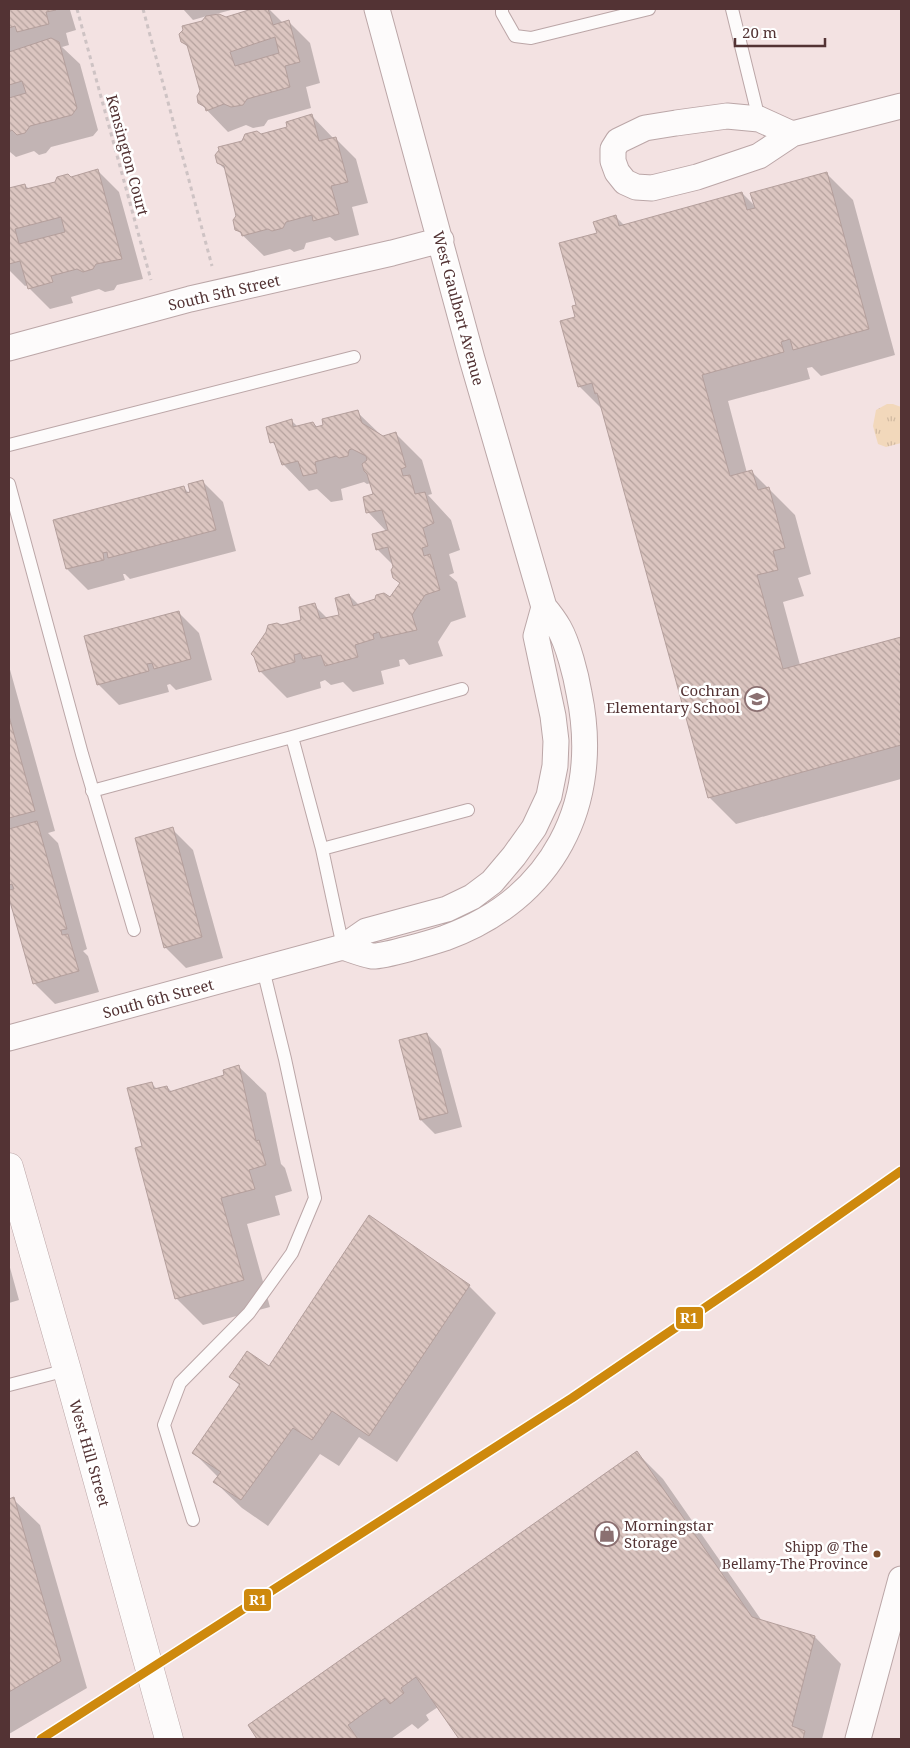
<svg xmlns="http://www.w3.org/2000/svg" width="910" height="1748" font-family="'Noto Serif',serif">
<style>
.park{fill:url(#park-tufts)}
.shadow{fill:#0003}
.building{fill:url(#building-back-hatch);stroke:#b49f9c;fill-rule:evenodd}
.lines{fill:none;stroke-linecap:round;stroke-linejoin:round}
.service-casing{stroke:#bba6a7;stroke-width:14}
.minor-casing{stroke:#bba6a7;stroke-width:27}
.tertiary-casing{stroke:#bba6a7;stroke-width:29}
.path{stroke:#cec3c4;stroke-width:3;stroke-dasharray:4 4;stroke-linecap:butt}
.service{stroke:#fdfbfb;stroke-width:12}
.minor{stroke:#fdfbfb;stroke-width:25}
.tertiary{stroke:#fdfbfb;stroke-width:28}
.rail-1-casing{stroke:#fff;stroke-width:12}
.rail-1{stroke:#ce890d;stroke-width:9}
.bus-dot{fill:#7a4b2a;stroke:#fff;stroke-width:2}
.labels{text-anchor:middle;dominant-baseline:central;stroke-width:5;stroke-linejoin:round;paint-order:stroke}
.bus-label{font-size:14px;fill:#533334;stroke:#fff;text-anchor:end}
.street-label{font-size:15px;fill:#533334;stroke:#fff}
.poi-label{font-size:15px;fill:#533334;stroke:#fff;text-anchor:end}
.line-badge{stroke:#fff;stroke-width:2}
.badge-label{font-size:14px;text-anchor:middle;font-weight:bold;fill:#fff}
</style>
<defs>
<pattern id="park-tufts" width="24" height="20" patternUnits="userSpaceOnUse" patternTransform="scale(1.25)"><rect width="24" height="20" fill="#f2d8bb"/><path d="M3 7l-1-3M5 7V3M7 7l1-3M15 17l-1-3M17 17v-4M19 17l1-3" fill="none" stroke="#d1baa1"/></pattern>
<pattern id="building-back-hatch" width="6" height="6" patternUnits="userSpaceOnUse" patternTransform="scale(1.25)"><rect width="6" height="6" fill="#dbc5c0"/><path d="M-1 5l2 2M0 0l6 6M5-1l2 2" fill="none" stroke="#b4a19d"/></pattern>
</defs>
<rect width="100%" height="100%" fill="#f3e2e2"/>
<path class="park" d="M 887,404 L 893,404 L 901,407 L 901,443 L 886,447 L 878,444 L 873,426 L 876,410 Z"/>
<path class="shadow" d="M 9,9 L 69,9 L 70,10 L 76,30 L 66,33 L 69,45 L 62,47 L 80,64 L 98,130 L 93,136 L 51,147 L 46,153 L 39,155 L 34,151 L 16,157 L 10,152 L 9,152 Z
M 183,9 L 231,9 L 231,10 L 216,14 L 226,18 L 257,9 L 269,9 L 283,23 L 289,22 L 310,43 L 320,83 L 306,87 L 311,108 L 268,120 L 264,126 L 253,128 L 246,125 L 228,132 L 200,103 L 201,91 L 189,48 L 182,42 L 207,16 L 193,20 Z
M 312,116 L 334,139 L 335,138 L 356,159 L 368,203 L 352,207 L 359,235 L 335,241 L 330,237 L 306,243 L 304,249 L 294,252 L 290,249 L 264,256 L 236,229 L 238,216 L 226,170 L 218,163 L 243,142 L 289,128 Z
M 98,171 L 119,192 L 143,279 L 117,285 L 114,290 L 105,292 L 99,289 L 71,297 L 73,303 L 50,309 L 29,288 L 28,285 L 25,286 L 9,270 L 9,190 L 25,185 L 30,190 Z
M 826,173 L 853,200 L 895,355 L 821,376 L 812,367 L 807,368 L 810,379 L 728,401 L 747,473 L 751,471 L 795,515 L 811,574 L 798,578 L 804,596 L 783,602 L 800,665 L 901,638 L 901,779 L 736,824 L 709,797 L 602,409 L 579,386 L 577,306 L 598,234 L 616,217 L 625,226 L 742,193 L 756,207 Z
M 357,412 L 383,437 L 396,434 L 422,460 L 432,494 L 428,495 L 451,520 L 460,550 L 449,554 L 454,573 L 449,575 L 457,582 L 466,617 L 451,622 L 438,642 L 443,656 L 409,665 L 404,659 L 399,660 L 400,666 L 381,671 L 384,684 L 353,692 L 343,682 L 331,685 L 325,680 L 320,682 L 321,688 L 287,698 L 260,671 L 280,626 L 303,621 L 314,605 L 328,619 L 340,616 L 349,595 L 359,605 L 390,599 L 401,584 L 394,578 L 395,567 L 377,549 L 387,532 L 368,512 L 375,495 L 371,483 L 367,484 L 364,482 L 341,489 L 343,500 L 331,502 L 317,489 L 309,491 L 283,464 L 278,448 L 272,442 L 292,421 L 298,427 L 313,423 L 318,428 Z
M 202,481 L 223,502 L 236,551 L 130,579 L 125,574 L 123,574 L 125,580 L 88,590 L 67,569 L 54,521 L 184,488 L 192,496 Z
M 178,612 L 199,633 L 212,680 L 176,690 L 170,684 L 167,685 L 169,692 L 119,705 L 98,684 Z
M 9,666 L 55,831 L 48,833 L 58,843 L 87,949 L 83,951 L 88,956 L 99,992 L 55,1004 L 34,983 L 9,893 L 9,891 L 12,891 L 9,888 Z
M 172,829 L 193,850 L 223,958 L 186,968 L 165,947 Z
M 427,1034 L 441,1049 L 462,1127 L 435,1134 L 421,1120 L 401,1041 Z
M 239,1067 L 266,1093 L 281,1164 L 285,1168 L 292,1191 L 275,1196 L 280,1215 L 247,1224 L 270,1307 L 203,1325 L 176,1298 L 143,1147 L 152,1084 L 157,1089 L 167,1087 L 172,1092 L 225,1076 Z
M 9,1264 L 19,1300 L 9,1303 Z
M 469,1286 L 496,1313 L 397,1462 L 359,1437 L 339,1466 L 320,1454 L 268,1526 L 242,1508 L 215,1482 L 218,1477 L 193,1452 L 240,1386 L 231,1377 L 269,1367 Z
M 636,1452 L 663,1479 L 762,1621 L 815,1637 L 841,1664 L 822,1739 L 460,1739 L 438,1707 L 426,1715 L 429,1720 L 418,1729 L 412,1724 L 391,1739 L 259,1739 L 249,1726 Z
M 13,1499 L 40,1525 L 87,1688 L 9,1734 L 9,1500 Z"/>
<path class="building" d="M 9,9 L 55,9 L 56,10 L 46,12 L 49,24 L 17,32 L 15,26 L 9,28 Z
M 252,9 L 268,9 L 273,25 L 289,20 L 300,62 L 285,66 L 290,87 L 247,99 L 243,105 L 231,107 L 224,104 L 206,111 L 205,107 L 198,103 L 197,96 L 200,91 L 187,45 L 181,42 L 179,34 L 183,30 L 182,26 L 202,21 L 206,16 L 219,14 L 226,17 ZM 275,37 L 279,53 L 235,66 L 230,52 Z
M 51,38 L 59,42 L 77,108 L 72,115 L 30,126 L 25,133 L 17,135 L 12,130 L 9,132 L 9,98 L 26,93 L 22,81 L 9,85 L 9,52 Z
M 312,114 L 319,141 L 336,137 L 348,182 L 331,186 L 339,214 L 313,221 L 312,215 L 286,222 L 283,228 L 272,231 L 268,229 L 242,236 L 241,232 L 235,230 L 233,220 L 236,216 L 224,166 L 217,163 L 215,155 L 219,150 L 218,147 L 242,141 L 245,134 L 257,131 L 261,134 L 287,127 L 286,122 Z
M 98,169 L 122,259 L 96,264 L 93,269 L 83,272 L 77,269 L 51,276 L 53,282 L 28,289 L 20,261 L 9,264 L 9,188 L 25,184 L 26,189 L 55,182 L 57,177 L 68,174 L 71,177 ZM 61,217 L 65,232 L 19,244 L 15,229 Z
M 827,172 L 869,329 L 793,350 L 790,339 L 781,342 L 784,352 L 702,375 L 730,476 L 752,470 L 758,490 L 769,487 L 785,548 L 773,551 L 778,570 L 757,575 L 783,669 L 901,637 L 901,745 L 708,798 L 597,393 L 595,394 L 592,383 L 578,387 L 560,321 L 575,317 L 572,306 L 576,305 L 559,243 L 597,233 L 593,222 L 616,215 L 619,226 L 742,192 L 747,210 L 755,208 L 750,193 Z
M 358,410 L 362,423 L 383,436 L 396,432 L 406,467 L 401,469 L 403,476 L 410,475 L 415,494 L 425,492 L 434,523 L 423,528 L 428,546 L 422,548 L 424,556 L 430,554 L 440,590 L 425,595 L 412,615 L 417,630 L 381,638 L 379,632 L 373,634 L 374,639 L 355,645 L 358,657 L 325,666 L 321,655 L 303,659 L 301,653 L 294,655 L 295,662 L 259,672 L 254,657 L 251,654 L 266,632 L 268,625 L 277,623 L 281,625 L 301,620 L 299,607 L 315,603 L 320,619 L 339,615 L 335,598 L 349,594 L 353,606 L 375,599 L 376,595 L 384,593 L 390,597 L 400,583 L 393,578 L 391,570 L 393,567 L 388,547 L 376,550 L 372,534 L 388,530 L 382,510 L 366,513 L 363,497 L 373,494 L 367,474 L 364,471 L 362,464 L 367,460 L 366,456 L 352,449 L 349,450 L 348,456 L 339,458 L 336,456 L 315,462 L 317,473 L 303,476 L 298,461 L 282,465 L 274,442 L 270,443 L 266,427 L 292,419 L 293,427 L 313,422 L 316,427 L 323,425 L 322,419 Z
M 203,480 L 216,530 L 108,558 L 107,552 L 103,553 L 104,560 L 66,569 L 53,520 L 184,486 L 186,493 L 190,492 L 188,484 Z
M 179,611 L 191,659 L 154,669 L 152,663 L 147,664 L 149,671 L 97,685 L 84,636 Z
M 9,716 L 35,811 L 9,818 Z
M 37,821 L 67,929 L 61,930 L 62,935 L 68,934 L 79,971 L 33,984 L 9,898 L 9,890 L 14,889 L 12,884 L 9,885 L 9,829 Z
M 173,827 L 202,937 L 164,948 L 135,838 Z
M 427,1033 L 448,1113 L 420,1120 L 399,1040 Z
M 239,1065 L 256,1141 L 259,1140 L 266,1165 L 249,1170 L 255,1189 L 221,1198 L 244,1280 L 175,1299 L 135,1148 L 142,1146 L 127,1088 L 152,1082 L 154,1089 L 167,1086 L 169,1092 L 224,1075 L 223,1070 Z
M 369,1215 L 470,1285 L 369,1436 L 332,1411 L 312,1440 L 293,1428 L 241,1500 L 213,1482 L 221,1472 L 192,1453 L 240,1384 L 229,1377 L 247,1351 L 269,1366 Z
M 637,1451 L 752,1617 L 815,1636 L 792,1726 L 805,1731 L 803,1739 L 459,1739 L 416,1677 L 401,1688 L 404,1693 L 390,1704 L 385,1698 L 348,1725 L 358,1739 L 257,1739 L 248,1725 Z
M 14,1497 L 61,1661 L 9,1692 L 9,1499 Z"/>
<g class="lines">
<defs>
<path id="service" d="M 502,9 L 502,13 L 515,36 L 531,38 L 649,9
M 732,9 L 759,119
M 9,445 L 354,357
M 9,484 L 82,754 L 134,930
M 292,737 L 462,689
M 92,791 L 292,737 L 322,849 L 343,947
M 322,849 L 468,810
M 9,1385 L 67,1370
M 193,1520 L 164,1425 L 180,1383 L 249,1313 L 292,1253 L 315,1198 L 285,1059 L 263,969"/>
<path id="minor" d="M 792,134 L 759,119 L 727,116 L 676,123 L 645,128 L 618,141 L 613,149 L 613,161 L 617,172 L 625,182 L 636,187 L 652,188 L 697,177 L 759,156 L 792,134 L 901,106
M 9,348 L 190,299 L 392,253 L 441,240
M 343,947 C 352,950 362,954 372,956 C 383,957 433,942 445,938 C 553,899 602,804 579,693 C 576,675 568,644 559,628 C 555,621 549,613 544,607 L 472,359 L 377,9
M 9,1038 L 343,947 L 366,931 L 447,909 L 472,897 L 492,882 L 514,856 L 534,828 L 549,796 L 555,766 L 556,741 L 553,716 L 536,636 L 544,607
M 858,1739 L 901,1579"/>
<path id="tertiary" d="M 9,1167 L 67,1370 L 169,1739"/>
</defs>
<use href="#service" class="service-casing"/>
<use href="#minor" class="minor-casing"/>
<use href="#tertiary" class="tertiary-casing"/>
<path class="path" d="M 77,9 L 151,280
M 143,9 L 212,266"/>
<use href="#service" class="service"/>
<use href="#minor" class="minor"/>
<use href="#tertiary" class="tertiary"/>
<defs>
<path id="rail-1" d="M 41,1739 L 572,1398 L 756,1273 L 901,1171"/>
</defs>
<use href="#rail-1" class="rail-1-casing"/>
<use href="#rail-1" class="rail-1"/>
</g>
<defs>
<symbol id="school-ring" viewBox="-11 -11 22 22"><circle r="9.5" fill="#fff" stroke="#8b7071" stroke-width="1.5"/><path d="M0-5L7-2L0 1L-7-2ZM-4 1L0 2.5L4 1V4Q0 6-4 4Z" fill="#8b7071"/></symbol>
<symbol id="shop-ring" viewBox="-11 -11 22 22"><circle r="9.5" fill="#fff" stroke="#8b7071" stroke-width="1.5"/><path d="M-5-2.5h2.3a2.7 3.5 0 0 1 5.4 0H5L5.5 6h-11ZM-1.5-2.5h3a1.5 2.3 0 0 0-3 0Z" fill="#8b7071"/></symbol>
</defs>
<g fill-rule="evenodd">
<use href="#school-ring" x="743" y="685" width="28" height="28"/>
<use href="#shop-ring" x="593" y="1520" width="28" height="28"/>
</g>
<circle class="bus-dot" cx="877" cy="1554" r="4.5"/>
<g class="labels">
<g class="bus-label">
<text x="868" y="1546">Shipp @ The<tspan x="868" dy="17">Bellamy-The Province</tspan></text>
</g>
<g class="street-label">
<text transform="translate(128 155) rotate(75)">Kensington Court</text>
<text transform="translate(224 292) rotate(-13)">South 5th Street</text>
<text transform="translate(459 308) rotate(75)">West Gaulbert Avenue</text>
<text transform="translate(158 998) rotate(-15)">South 6th Street</text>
<text transform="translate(90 1453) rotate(74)">West Hill Street</text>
</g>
<g class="poi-label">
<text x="740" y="690">Cochran<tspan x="740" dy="17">Elementary School</tspan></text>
<text x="624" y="1525" text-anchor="start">Morningstar<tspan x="624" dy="17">Storage</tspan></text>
</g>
</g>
<g class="line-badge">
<rect x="675" y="1306" width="29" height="24" rx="5" fill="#ce890d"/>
<rect x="243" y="1588" width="29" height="24" rx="5" fill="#ce890d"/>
</g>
<g class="badge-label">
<text x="689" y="1323">R1</text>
<text x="258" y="1605">R1</text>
</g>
<rect width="910" height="1748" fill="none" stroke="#533334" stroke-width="20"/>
<path d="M735 38v8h90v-8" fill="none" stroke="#533334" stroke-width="2.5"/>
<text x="742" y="38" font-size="15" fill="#533334" stroke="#ffffff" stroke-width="4" paint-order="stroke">20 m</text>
</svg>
